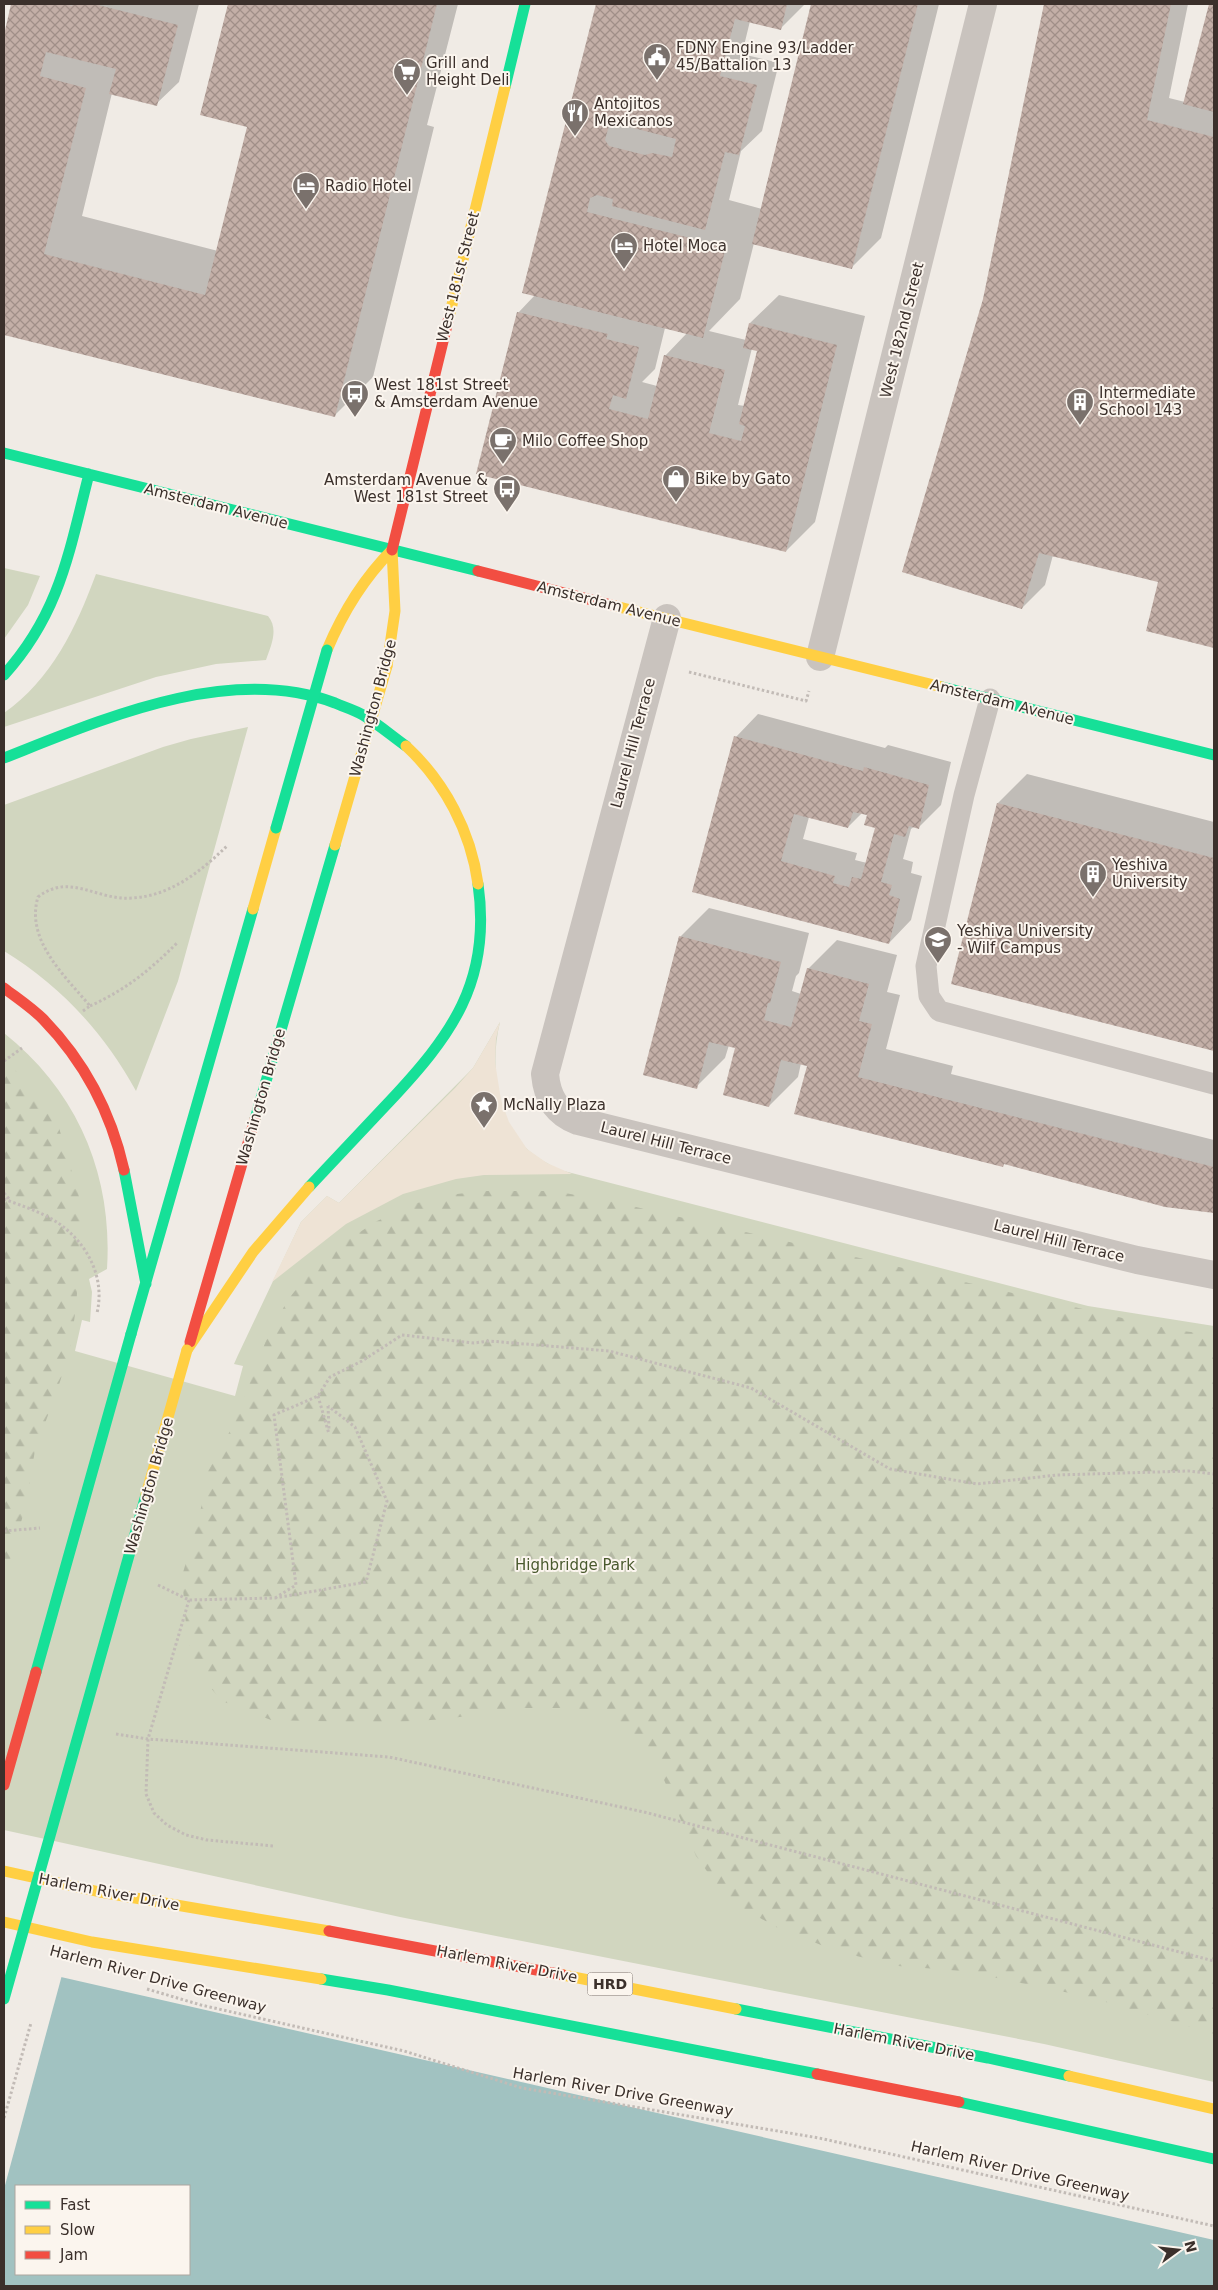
<svg xmlns="http://www.w3.org/2000/svg" width="1218" height="2290" font-family="'DejaVu Sans',sans-serif">
<style>
.green{fill:#d1d6bf}
.forest{fill:url(#forest-firs)}
.plaza{fill:#eee3d5}
.water{fill:#a1c2c1;fill-rule:evenodd}
.pier{fill:#f0ebe5}
.shadow{fill:#0003;fill-rule:evenodd}
.building{fill:url(#building-cross-hatch);fill-rule:evenodd}
.lines{fill:none;stroke-linecap:round;stroke-linejoin:round}
.path{stroke:#c2bbb6;stroke-width:3;stroke-dasharray:2.5 2.5;stroke-linecap:butt}
.lane{stroke:#c9c3be;stroke-width:21}
.street{stroke:#c9c3be;stroke-width:28}
.fast{stroke:#16e098;stroke-width:11}
.slow{stroke:#ffcf43;stroke-width:11}
.jam{stroke:#f24e42;stroke-width:11}
.path-bridge{stroke:#c2bbb6;stroke-width:3;stroke-dasharray:2.5 2.5;stroke-linecap:butt}
.fast-bridge{stroke:#16e098;stroke-width:11}
.slow-bridge{stroke:#ffcf43;stroke-width:11}
.jam-bridge{stroke:#f24e42;stroke-width:11}
.labels{text-anchor:middle;dominant-baseline:central;stroke-width:4;stroke-linejoin:round;paint-order:stroke}
.shield{fill:#fbf5ee;stroke:#756b66;stroke-width:1}
.shield-label{font-size:14px;font-weight:bold;fill:#3b302b}
.poi-label{font-size:15px;fill:#3b302b;stroke:#fbf5ee;text-anchor:start}
.street-label{font-size:15px;fill:#3b302b;stroke:#fbf5ee}
.park-label{font-size:15px;fill:#4a5a2e;stroke:#fbf5ee}
</style>
<defs>
<pattern id="forest-firs" width="22" height="20" patternUnits="userSpaceOnUse" patternTransform="scale(1.25)"><rect width="22" height="20" fill="#d1d6bf"/><path d="M5 1l3.5 6h-7zM16 11l3.5 6h-7z" fill="#b4b8a4"/></pattern>
<pattern id="building-cross-hatch" width="8" height="8" patternUnits="userSpaceOnUse" patternTransform="scale(1.25)"><rect width="8" height="8" fill="#c3afa7"/><path d="M0 0l8 8M0 8l8-8" fill="none" stroke="#a08f88"/></pattern>
</defs>
<rect width="100%" height="100%" fill="#f0ebe5"/>
<path class="green" d="M 4,568 L 40,576 L 28,605 L 4,639 Z
M 96,574 L 268,616 C 279,629 271,646 266,660 L 216,664 L 156,677 L 4,727 L 4,713 C 52,679 76,628 96,574 Z
M 248,727 L 178,981 L 136,1091 C 104,1033 61,986 4,951 L 4,805 L 163,747 L 191,739 Z
M 500,1022 C 490,1062 495,1119 527,1149 C 537,1158 548,1164 560,1170 L 1088,1306 L 1214,1326 L 1214,2082 L 1044,2044 L 400,1917 L 4,1830 L 4,1033 C 78,1092 113,1175 107,1269 L 89,1279 L 92,1292 L 90,1322 L 82,1320 L 75,1351 L 235,1396 L 243,1366 L 234,1364 L 238,1355 L 301,1222 L 327,1196 L 339,1203 L 473,1068 Z"/>
<path class="forest" d="M 4,1058 L 55,1114 L 83,1210 L 76,1307 L 70,1350 L 57,1391 L 35,1450 L 26,1505 L 4,1581 Z
M 484,1191 L 554,1191 L 614,1202 L 1175,1330 L 1214,1335 L 1214,2034 L 1089,1997 L 963,1971 L 898,1966 L 836,1951 L 776,1927 L 727,1899 L 696,1856 L 662,1775 L 640,1738 L 610,1716 L 572,1708 L 521,1708 L 446,1719 L 384,1723 L 271,1720 L 222,1701 L 198,1673 L 187,1637 L 182,1576 L 199,1518 L 208,1471 L 235,1422 L 268,1335 L 289,1298 L 316,1266 L 343,1243 L 377,1221 L 417,1203 L 448,1195 Z"/>
<path class="plaza" d="M 500,1022 L 496,1039 L 495,1062 L 501,1100 L 509,1122 L 527,1149 L 547,1163 L 572,1174 L 484,1175 L 456,1179 L 403,1194 L 346,1224 L 272,1282 L 301,1222 L 327,1196 L 339,1203 L 455,1088 L 473,1068 Z"/>
<path class="water" d="M 4,1964 L 1214,2240 L 1214,2286 L 4,2286 ZM 16,2186 L 189,2186 L 189,2274 L 16,2274 Z"/>
<path class="pier" d="M 4,1962 L 62,1975 L 4,2189 Z"/>
<path class="shadow" d="M 13,4 L 199,4 L 179,82 L 156,104 L 112,93 L 82,216 L 218,251 L 250,126 L 201,114 L 230,4 L 458,4 L 427,125 L 434,127 L 373,377 L 335,415 L 4,334 L 4,40 Z
M 597,4 L 805,4 L 780,29 L 750,21 L 742,54 L 779,63 L 762,131 L 741,151 L 729,200 L 762,209 L 813,4 L 939,4 L 881,238 L 852,267 L 754,243 L 740,299 L 709,331 L 746,340 L 750,323 L 779,295 L 865,316 L 815,522 L 786,551 L 477,473 L 518,313 L 535,295 L 524,292 ZM 665,328 L 687,333 L 665,356 L 657,386 L 642,382 L 655,369 ZM 752,348 L 759,350 L 745,406 L 738,405 Z
M 1045,4 L 1188,4 L 1169,98 L 1185,102 L 1210,4 L 1214,4 L 1214,647 L 1147,630 L 1160,581 L 1053,555 L 1045,585 L 1022,608 L 984,300 Z
M 758,714 L 885,748 L 888,745 L 951,762 L 941,805 L 918,828 L 914,827 L 911,829 L 903,859 L 913,862 L 911,873 L 922,876 L 911,920 L 889,943 L 694,891 L 736,737 ZM 862,813 L 868,815 L 877,827 L 867,863 L 855,860 L 857,853 L 803,839 L 809,817 L 848,827 Z
M 1027,774 L 1214,822 L 1214,1049 L 952,983 L 998,803 Z
M 709,908 L 809,933 L 799,973 L 796,976 L 792,991 L 801,994 L 808,969 L 837,940 L 897,955 L 887,992 L 900,995 L 886,1049 L 953,1066 L 951,1074 L 1214,1140 L 1214,1212 L 1165,1206 L 1005,1163 L 1003,1165 L 809,1065 L 801,1063 L 798,1077 L 769,1106 L 736,1047 L 729,1045 L 725,1058 L 696,1087 L 680,937 Z"/>
<path class="building" d="M 11,4 L 65,4 L 72,6 L 73,4 L 94,4 L 178,25 L 157,106 L 109,94 L 116,69 L 46,52 L 40,76 L 86,88 L 44,254 L 205,295 L 247,127 L 200,115 L 228,4 L 437,4 L 335,417 L 4,335 L 4,35 Z
M 596,4 L 787,4 L 781,30 L 735,19 L 720,76 L 757,85 L 739,155 L 725,152 L 705,230 L 612,206 L 613,199 L 597,195 L 590,198 L 587,212 L 726,247 L 703,338 L 522,293 ZM 610,122 L 676,139 L 672,157 L 652,153 L 645,155 L 609,146 L 605,140 Z
M 811,4 L 918,4 L 852,269 L 752,244 Z
M 1044,4 L 1171,4 L 1147,120 L 1214,137 L 1214,648 L 1146,631 L 1158,582 L 1039,553 L 1022,609 L 902,572 L 983,299 Z
M 1209,4 L 1214,4 L 1214,112 L 1183,104 Z
M 517,312 L 608,334 L 606,339 L 639,347 L 626,399 L 613,395 L 609,409 L 648,419 L 664,355 L 725,370 L 709,433 L 741,441 L 745,426 L 739,424 L 757,351 L 743,348 L 749,323 L 837,345 L 786,552 L 476,474 Z
M 734,736 L 863,771 L 864,767 L 929,785 L 919,829 L 909,826 L 905,837 L 894,834 L 881,882 L 892,885 L 889,895 L 900,899 L 889,944 L 692,892 ZM 853,812 L 867,815 L 864,825 L 875,828 L 861,879 L 852,877 L 849,887 L 833,883 L 835,876 L 781,861 L 794,814 L 848,828 Z
M 997,803 L 1214,858 L 1214,1051 L 951,984 Z
M 679,936 L 781,962 L 770,1003 L 768,1003 L 764,1020 L 791,1027 L 807,968 L 869,984 L 859,1021 L 872,1024 L 858,1077 L 1214,1167 L 1214,1213 L 1165,1207 L 1004,1164 L 1003,1167 L 794,1114 L 807,1066 L 781,1060 L 769,1107 L 723,1095 L 735,1048 L 709,1042 L 697,1089 L 643,1075 Z"/>
<g class="lines">
<path class="path" d="M 689,672 L 806,701 L 809,691
M 90,1006 C 127,989 150,970 178,942
M 83,1011 L 90,1006 C 65,976 25,940 38,897 C 70,872 97,901 132,898 C 171,896 201,871 227,846
M 4,1061 L 22,1048
M 4,1193 L 10,1200
M 4,1199 C 22,1206 45,1213 61,1225 C 89,1246 105,1279 97,1313
M 318,1396 L 329,1434
M 328,1406 L 329,1429
M 4,1531 L 40,1528
M 158,1585 L 189,1600 L 275,1598 L 366,1582 L 387,1501 L 355,1427 L 328,1406
M 275,1598 L 296,1585 L 274,1415 L 318,1396 L 330,1377 L 362,1361 L 402,1335 L 474,1343 L 489,1341 L 609,1351 L 751,1388 L 890,1469 L 977,1484 L 1057,1475 L 1189,1471 L 1214,1474
M 189,1600 L 148,1739 L 146,1794 L 154,1813 L 167,1825 L 186,1835 L 207,1840 L 274,1846
M 116,1734 L 148,1739 L 389,1757 L 644,1812 L 1214,1961
M 147,1989 L 201,2005 L 404,2051 L 522,2088 L 819,2138 L 1214,2226"/>
<path class="lane" d="M 990,699 L 964,795 L 926,966 L 929,996 L 939,1011 L 1214,1084"/>
<path class="street" d="M 667,618 L 545,1074 C 547,1097 556,1113 578,1121 L 1137,1260 L 1214,1275
M 820,657 L 983,4"/>
<path class="fast" d="M 505,87 L 525,4
M 4,453 L 478,571
M 4,675 C 60,613 69,552 89,474
M 942,687 L 1214,755
M 4,758 C 103,719 229,663 335,703 C 344,707 355,710 363,715 C 378,724 392,736 406,746
M 255,1119 L 335,845
M 124,1170 L 146,1284
M 309,1187 C 335,1159 362,1131 388,1103 C 451,1036 492,982 478,884
M 131,1334 L 253,909
M 321,1979 L 388,1990 L 817,2074
M 736,2009 L 988,2058 L 1069,2076
M 959,2102 L 1214,2159"/>
<path class="slow" d="M 449,317 L 505,87
M 615,606 L 942,687
M 327,650 C 343,612 363,579 392,550
M 387,666 L 395,611 L 392,550
M 406,746 C 445,782 471,832 478,884
M 253,909 L 276,828
M 187,1350 L 253,1252 L 309,1187
M 4,1871 L 100,1892 L 329,1931
M 4,1922 L 92,1942 L 321,1979
M 563,1975 L 736,2009
M 1069,2076 L 1214,2109"/>
<path class="jam" d="M 392,550 L 449,317
M 478,571 L 615,606
M 4,988 C 17,998 32,1008 43,1019 C 85,1062 111,1112 124,1170
M 190,1342 L 255,1119
M 329,1931 L 563,1975
M 817,2074 L 959,2102"/>
<path class="path-bridge" d="M 4,2118 L 31,2023"/>
<path class="fast-bridge" d="M 276,828 L 327,650
M 36,1672 L 131,1334
M 4,1999 L 146,1495"/>
<path class="slow-bridge" d="M 335,845 L 387,666
M 146,1495 L 187,1350"/>
<path class="jam-bridge" d="M 4,1785 L 36,1672"/>
</g>
<defs>
<symbol id="civic-pin" viewBox="-11 -11 22 30"><path d="M0 17L-7.5 6A9.5 9.5 0 1 1 7.5 6Z" fill="#7a716c" stroke="#fbf5ee"/><path d="M-.6-6.5H3V-4.5H.6V-3L4-1V1h2V6H-6V1h2V-1L-.6-3ZM-1.2 2.5V6h2.4V2.5Z" fill="#fff"/></symbol>
<symbol id="supermarket-pin" viewBox="-11 -11 22 30"><path d="M0 17L-7.5 6A9.5 9.5 0 1 1 7.5 6Z" fill="#7a716c" stroke="#fbf5ee"/><path d="M-6-5.5h2.5l.6 2H6L4.5 2H-2.5L-4.4-4H-6ZM-1.5 3.2a1.3 1.3 0 1 0 .1 0ZM3 3.2a1.3 1.3 0 1 0 .1 0Z" fill="#fff"/></symbol>
<symbol id="restaurant-pin" viewBox="-11 -11 22 30"><path d="M0 17L-7.5 6A9.5 9.5 0 1 1 7.5 6Z" fill="#7a716c" stroke="#fbf5ee"/><path d="M-5-6h1v4h1v-4h1v4h1v-4h1v5L-1.5 .5V6h-2V.5L-5-1ZM5-6V6H3V1.5H1.5Q1.5-4 5-6Z" fill="#fff"/></symbol>
<symbol id="hotel-pin" viewBox="-11 -11 22 30"><path d="M0 17L-7.5 6A9.5 9.5 0 1 1 7.5 6Z" fill="#7a716c" stroke="#fbf5ee"/><path d="M-6-4.5h1.5V1H6V5H4.5V3h-9V5H-6ZM-4 0a1.8 1.8 0 1 1 3.6 0ZM.5 0V-2.5h3Q6-2.5 6 0Z" fill="#fff"/></symbol>
<symbol id="bus-pin" viewBox="-11 -11 22 30"><path d="M0 17L-7.5 6A9.5 9.5 0 1 1 7.5 6Z" fill="#7a716c" stroke="#fbf5ee"/><path d="M-5-6H5V4H4V6H2V4H-2V6H-4V4H-5ZM-3.5-4V0h7V-4ZM-3.5 1.2v1.5H-2V1.2ZM2 1.2v1.5H3.5V1.2Z" fill="#fff"/></symbol>
<symbol id="building-pin" viewBox="-11 -11 22 30"><path d="M0 17L-7.5 6A9.5 9.5 0 1 1 7.5 6Z" fill="#7a716c" stroke="#fbf5ee"/><path d="M-4-6H4V6H1V3H-1V6H-4ZM-2.5-4.3h1.7v1.8h-1.7ZM.8-4.3h1.7v1.8H.8ZM-2.5-1h1.7V.8h-1.7ZM.8-1h1.7V.8H.8Z" fill="#fff"/></symbol>
<symbol id="cafe-pin" viewBox="-11 -11 22 30"><path d="M0 17L-7.5 6A9.5 9.5 0 1 1 7.5 6Z" fill="#7a716c" stroke="#fbf5ee"/><path d="M-5.5-4.5H6V0H3Q3 3.5 0 3.5H-2.5Q-5.5 3.5-5.5 0ZM3-3.2v2h1.7v-2ZM-6 4.5H4V6H-6Z" fill="#fff"/></symbol>
<symbol id="shop-pin" viewBox="-11 -11 22 30"><path d="M0 17L-7.5 6A9.5 9.5 0 1 1 7.5 6Z" fill="#7a716c" stroke="#fbf5ee"/><path d="M-5-2.5h2.3a2.7 3.5 0 0 1 5.4 0H5L5.5 6h-11ZM-1.5-2.5h3a1.5 2.3 0 0 0-3 0Z" fill="#fff"/></symbol>
<symbol id="university-pin" viewBox="-11 -11 22 30"><path d="M0 17L-7.5 6A9.5 9.5 0 1 1 7.5 6Z" fill="#7a716c" stroke="#fbf5ee"/><path d="M0-5L7-2L0 1L-7-2ZM-4 1L0 2.5L4 1V4Q0 6-4 4Z" fill="#fff"/></symbol>
<symbol id="sight-pin" viewBox="-11 -11 22 30"><path d="M0 17L-7.5 6A9.5 9.5 0 1 1 7.5 6Z" fill="#7a716c" stroke="#fbf5ee"/><path d="M0-6L1.8-2.2L6-1.7L2.9 1.2L3.7 5.4L0 3.3L-3.7 5.4L-2.9 1.2L-6-1.7L-1.8-2.2Z" fill="#fff"/></symbol>
</defs>
<g fill-rule="evenodd">
<use href="#civic-pin" x="641" y="41" width="32" height="43"/>
<use href="#supermarket-pin" x="391" y="56" width="32" height="43"/>
<use href="#restaurant-pin" x="559" y="97" width="32" height="43"/>
<use href="#hotel-pin" x="290" y="170" width="32" height="43"/>
<use href="#hotel-pin" x="608" y="230" width="32" height="43"/>
<use href="#bus-pin" x="339" y="378" width="32" height="43"/>
<use href="#building-pin" x="1064" y="386" width="32" height="43"/>
<use href="#cafe-pin" x="487" y="425" width="32" height="43"/>
<use href="#shop-pin" x="660" y="463" width="32" height="43"/>
<use href="#bus-pin" x="491" y="473" width="32" height="43"/>
<use href="#building-pin" x="1077" y="858" width="32" height="43"/>
<use href="#university-pin" x="922" y="924" width="32" height="43"/>
<use href="#sight-pin" x="468" y="1089" width="32" height="43"/>
</g>
<g class="labels">
<rect class="shield" x="587.5" y="1972.5" width="45" height="23" rx="4"/>
<g class="shield-label">
<text x="610" y="1984">HRD</text>
</g>
<g class="poi-label">
<text x="676" y="48">FDNY Engine 93/Ladder<tspan x="676" dy="17">45/Battalion 13</tspan></text>
<text x="426" y="63">Grill and<tspan x="426" dy="17">Height Deli</tspan></text>
<text x="594" y="104">Antojitos<tspan x="594" dy="17">Mexicanos</tspan></text>
<text x="325" y="186">Radio Hotel</text>
<text x="643" y="246">Hotel Moca</text>
<text x="374" y="385">West 181st Street<tspan x="374" dy="17">&amp; Amsterdam Avenue</tspan></text>
<text x="1099" y="393">Intermediate<tspan x="1099" dy="17">School 143</tspan></text>
<text x="522" y="441">Milo Coffee Shop</text>
<text x="695" y="479">Bike by Gato</text>
<text x="488" y="480" text-anchor="end">Amsterdam Avenue &amp;<tspan x="488" dy="17">West 181st Street</tspan></text>
<text x="1112" y="865">Yeshiva<tspan x="1112" dy="17">University</tspan></text>
<text x="957" y="931">Yeshiva University<tspan x="957" dy="17">- Wilf Campus</tspan></text>
<text x="503" y="1105">McNally Plaza</text>
</g>
<g class="street-label">
<text transform="translate(458 277) rotate(-76)">West 181st Street</text>
<text transform="translate(902 330) rotate(-76)">West 182nd Street</text>
<text transform="translate(216 506) rotate(14)">Amsterdam Avenue</text>
<text transform="translate(609 604) rotate(14)">Amsterdam Avenue</text>
<text transform="translate(1002 702) rotate(14)">Amsterdam Avenue</text>
<text transform="translate(373 708) rotate(-75)">Washington Bridge</text>
<text transform="translate(633 743) rotate(-75)">Laurel Hill Terrace</text>
<text transform="translate(261 1097) rotate(-74)">Washington Bridge</text>
<text transform="translate(666 1143) rotate(14)">Laurel Hill Terrace</text>
<text transform="translate(1059 1241) rotate(14)">Laurel Hill Terrace</text>
<text transform="translate(149 1486) rotate(-74)">Washington Bridge</text>
<text transform="translate(109 1892) rotate(11)">Harlem River Drive</text>
<text transform="translate(507 1964) rotate(11)">Harlem River Drive</text>
<text transform="translate(158 1979) rotate(15)">Harlem River Drive Greenway</text>
<text transform="translate(904 2042) rotate(11)">Harlem River Drive</text>
<text transform="translate(623 2092) rotate(10)">Harlem River Drive Greenway</text>
<text transform="translate(1020 2171) rotate(13)">Harlem River Drive Greenway</text>
</g>
<g class="park-label">
<text x="575" y="1565">Highbridge Park</text>
</g>
</g>
<rect width="1218" height="2290" fill="none" stroke="#3b302b" stroke-width="10"/>
<rect x="15" y="2185" width="175" height="90" fill="#fbf5ee" stroke="#aea6a0"/>
<rect x="25" y="2201" width="25" height="8" fill="#16e098" stroke="#aea6a0"/>
<text x="60" y="2210" font-size="15" fill="#3b302b">Fast</text>
<rect x="25" y="2226" width="25" height="8" fill="#ffcf43" stroke="#aea6a0"/>
<text x="60" y="2235" font-size="15" fill="#3b302b">Slow</text>
<rect x="25" y="2251" width="25" height="8" fill="#f24e42" stroke="#aea6a0"/>
<text x="60" y="2260" font-size="15" fill="#3b302b">Jam</text>
<g transform="translate(1178 2250) rotate(75)" stroke="#fbf5ee" stroke-width="4" paint-order="stroke">
<path d="M0-4L9 19L0 12L-9 19Z" fill="#3b302b"/>
<text y="-8" font-size="14" font-weight="bold" text-anchor="middle" fill="#3b302b">N</text>
</g>
</svg>
